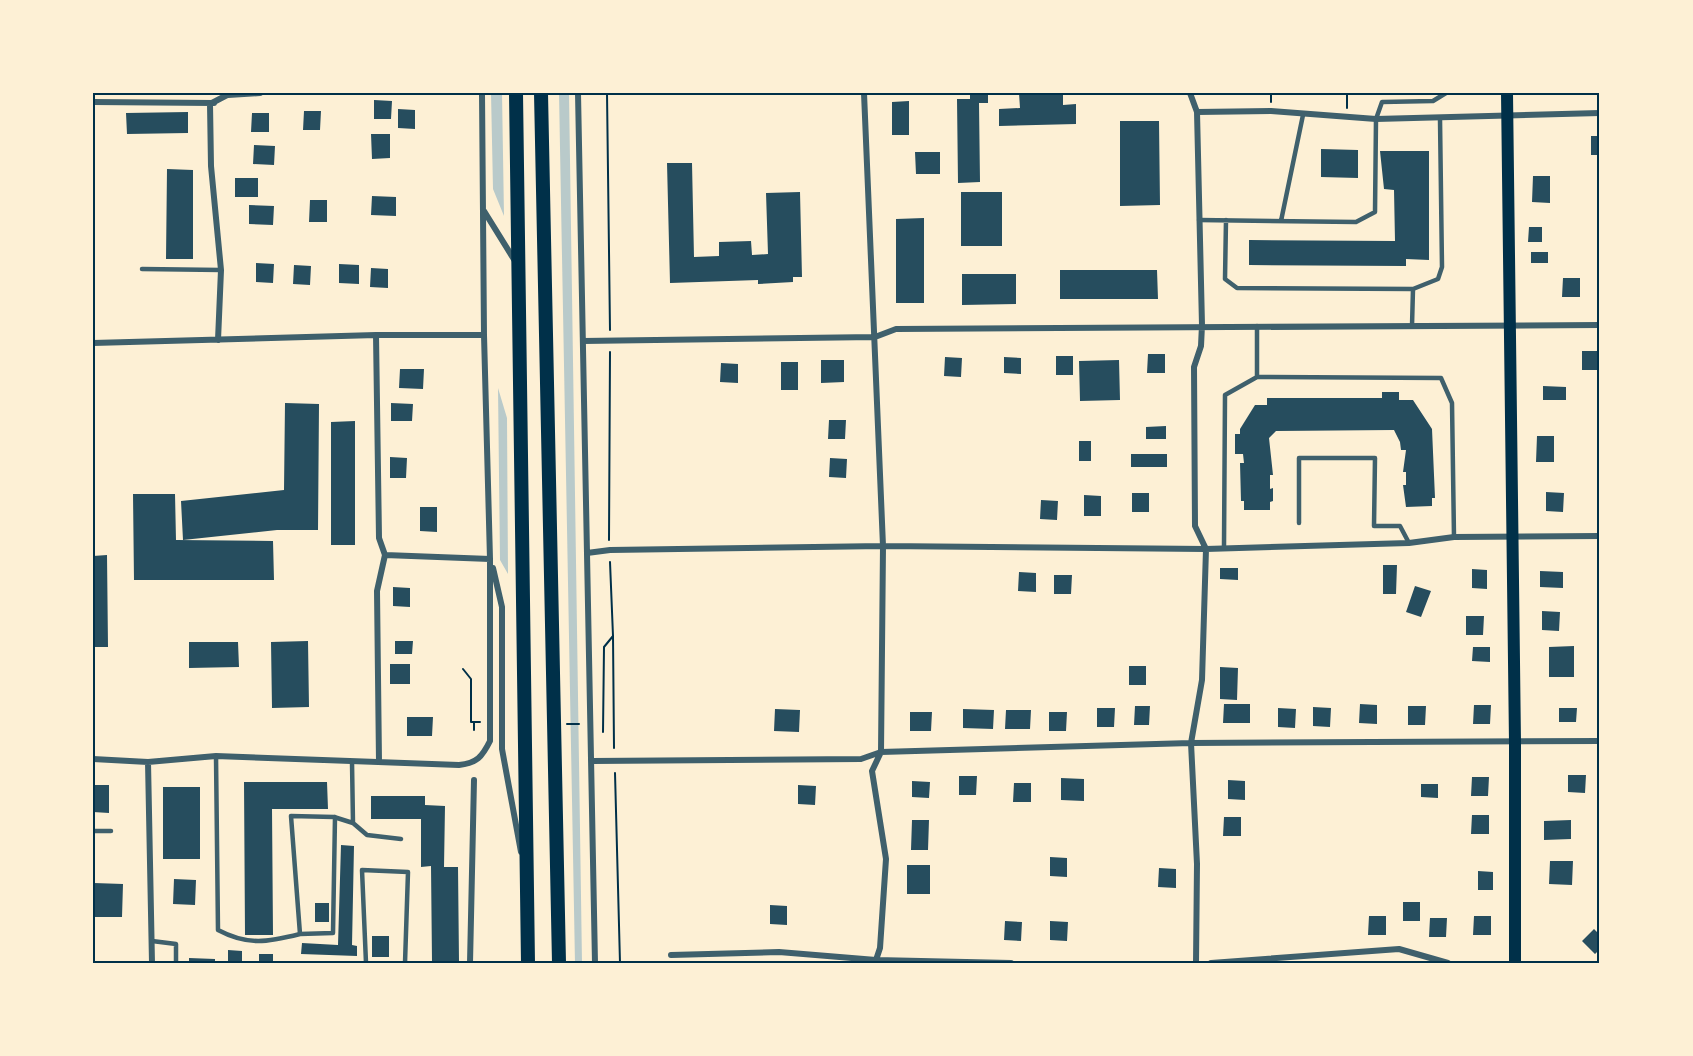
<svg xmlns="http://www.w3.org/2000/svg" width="1693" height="1056" font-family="Barlow,sans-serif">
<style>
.green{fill:#b9caca}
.building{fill:#264d5e}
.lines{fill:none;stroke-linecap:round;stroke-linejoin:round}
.path{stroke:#003049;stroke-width:2}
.service{stroke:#3f606c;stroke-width:4.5}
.minor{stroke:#3f606c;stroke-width:6}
.secondary{stroke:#003049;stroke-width:12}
.primary{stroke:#003049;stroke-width:14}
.neatline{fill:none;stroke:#003049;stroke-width:2}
</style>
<rect width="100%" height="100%" fill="#fdf0d5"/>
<path class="green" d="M 491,93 L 502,93 L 504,216 L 493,189 Z
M 559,93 L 569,93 L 582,963 L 575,963 Z
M 498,388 L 507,418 L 508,574 L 500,560 Z"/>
<path class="building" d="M 970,93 L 988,93 L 988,103 L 979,103 L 980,182 L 958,183 L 957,99 L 970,99 Z
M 1019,93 L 1063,93 L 1063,105 L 1076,104 L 1076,124 L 999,126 L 999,109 L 1020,108 Z
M 374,100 L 392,101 L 391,119 L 374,119 Z
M 909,101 L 909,135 L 892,135 L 892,102 Z
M 398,109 L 415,110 L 415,129 L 398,128 Z
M 304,111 L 321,111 L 320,130 L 303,130 Z
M 188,112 L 188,133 L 127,134 L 126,113 Z
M 252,113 L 269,113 L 269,132 L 251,132 Z
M 1120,121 L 1159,121 L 1160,205 L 1120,206 Z
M 371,134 L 390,134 L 390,158 L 372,159 Z
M 1591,136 L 1600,136 L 1600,155 L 1591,155 Z
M 254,145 L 275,146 L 274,165 L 253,164 Z
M 1321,149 L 1358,150 L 1358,178 L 1321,177 Z
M 1380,151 L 1429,151 L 1429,260 L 1406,259 L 1406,266 L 1249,265 L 1249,240 L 1395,241 L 1394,190 L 1384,189 Z
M 915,152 L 940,152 L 940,174 L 916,174 Z
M 667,163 L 692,163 L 694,257 L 719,256 L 719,242 L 751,241 L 752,255 L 768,254 L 766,193 L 800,192 L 802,277 L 793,277 L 793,282 L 758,284 L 758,280 L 670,283 Z
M 167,169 L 193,170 L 193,259 L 166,259 Z
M 1533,176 L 1550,176 L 1550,203 L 1532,202 Z
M 235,178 L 258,178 L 258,197 L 235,197 Z
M 961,192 L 1002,192 L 1002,246 L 961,246 Z
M 372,196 L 396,197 L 396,216 L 371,215 Z
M 310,200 L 327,200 L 327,222 L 309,222 Z
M 249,205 L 274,206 L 273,225 L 249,224 Z
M 924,218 L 924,303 L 896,303 L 896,219 Z
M 1529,227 L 1542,227 L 1542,242 L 1528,242 Z
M 1531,252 L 1548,252 L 1548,263 L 1531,263 Z
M 256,263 L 274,264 L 273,283 L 256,282 Z
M 339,264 L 359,265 L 359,284 L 339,283 Z
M 294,265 L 311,266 L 310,285 L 293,284 Z
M 371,268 L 388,269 L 388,288 L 370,287 Z
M 1060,270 L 1157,270 L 1158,299 L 1060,299 Z
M 962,274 L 1016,274 L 1016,304 L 962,305 Z
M 1563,278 L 1580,278 L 1580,297 L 1562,297 Z
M 1582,351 L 1600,351 L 1599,370 L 1582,370 Z
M 1148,354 L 1165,354 L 1165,373 L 1147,373 Z
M 1056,356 L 1073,356 L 1073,375 L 1056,375 Z
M 945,357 L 962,358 L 961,377 L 944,376 Z
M 1004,357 L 1021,358 L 1021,374 L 1004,373 Z
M 821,360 L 844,360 L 844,382 L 821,383 Z
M 1119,360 L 1120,400 L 1080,401 L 1079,361 Z
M 781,362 L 798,362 L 798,390 L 781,390 Z
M 721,363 L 738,364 L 738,383 L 720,382 Z
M 400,369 L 424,369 L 423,389 L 399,388 Z
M 1543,386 L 1566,387 L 1566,400 L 1543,400 Z
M 1382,392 L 1399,392 L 1399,400 L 1413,400 L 1432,429 L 1435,498 L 1432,498 L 1432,506 L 1406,507 L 1403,485 L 1406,485 L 1406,472 L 1403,472 L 1406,450 L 1401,450 L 1400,442 L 1394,430 L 1276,431 L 1269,438 L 1273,475 L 1270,475 L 1270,489 L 1273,488 L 1273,501 L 1270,502 L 1270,510 L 1244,510 L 1244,501 L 1241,501 L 1240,463 L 1244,463 L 1243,454 L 1235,454 L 1235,434 L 1240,434 L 1240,429 L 1255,405 L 1267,405 L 1267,398 L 1382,398 Z
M 285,403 L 319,404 L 318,530 L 277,530 L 183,540 L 181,501 L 284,490 Z
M 391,403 L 413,404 L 412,421 L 391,421 Z
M 829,420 L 846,420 L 845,439 L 828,439 Z
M 355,421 L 355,545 L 331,545 L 331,422 Z
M 1166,426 L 1166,439 L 1146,439 L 1146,427 Z
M 1537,436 L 1554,436 L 1554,462 L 1536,462 Z
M 1079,441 L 1091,441 L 1091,461 L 1079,461 Z
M 1131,454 L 1167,454 L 1167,467 L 1131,467 Z
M 390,457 L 407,458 L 406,478 L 390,478 Z
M 830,458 L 847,459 L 846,478 L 829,477 Z
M 1546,492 L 1564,493 L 1563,512 L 1546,511 Z
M 1132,493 L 1149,493 L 1149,512 L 1132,512 Z
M 133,494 L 175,494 L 176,540 L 273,541 L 274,580 L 134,580 Z
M 1084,495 L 1101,496 L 1101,516 L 1084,516 Z
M 1041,500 L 1058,501 L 1057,520 L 1040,519 Z
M 420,507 L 437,507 L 437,532 L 420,531 Z
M 107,555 L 108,647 L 93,647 L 93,556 Z
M 1383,565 L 1397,565 L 1396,594 L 1383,594 Z
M 1220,568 L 1238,568 L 1238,580 L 1220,579 Z
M 1472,569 L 1487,570 L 1487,589 L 1472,588 Z
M 1540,571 L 1563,572 L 1563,588 L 1540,587 Z
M 1019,572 L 1036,573 L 1036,592 L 1018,591 Z
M 1054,575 L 1072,575 L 1071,594 L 1054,594 Z
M 1415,586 L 1431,591 L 1421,617 L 1406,612 Z
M 393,587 L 410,588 L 410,607 L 393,606 Z
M 1542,611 L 1560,612 L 1559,631 L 1542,630 Z
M 1466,616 L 1484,616 L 1483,635 L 1466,635 Z
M 308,641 L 309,707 L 272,708 L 271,642 Z
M 395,641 L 413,641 L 412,654 L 395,654 Z
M 189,642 L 238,642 L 239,667 L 189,668 Z
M 1574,646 L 1574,677 L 1549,677 L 1549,647 Z
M 1473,647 L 1490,647 L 1490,662 L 1472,661 Z
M 390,664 L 410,664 L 410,684 L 390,684 Z
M 1129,666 L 1146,666 L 1146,685 L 1129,685 Z
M 1220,667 L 1238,668 L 1237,700 L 1220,699 Z
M 1224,704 L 1250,704 L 1250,723 L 1223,723 Z
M 1360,704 L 1377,705 L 1377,724 L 1359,723 Z
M 1474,705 L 1491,705 L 1490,724 L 1473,724 Z
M 1135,706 L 1150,706 L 1149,725 L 1134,725 Z
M 1408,706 L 1426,706 L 1425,725 L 1408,725 Z
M 1313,707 L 1331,708 L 1330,727 L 1313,726 Z
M 1097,708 L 1115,708 L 1114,727 L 1097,727 Z
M 1278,708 L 1296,709 L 1295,728 L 1278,727 Z
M 1559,708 L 1577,708 L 1576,722 L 1559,722 Z
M 775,709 L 800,710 L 799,732 L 774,731 Z
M 963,709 L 994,710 L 993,729 L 963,728 Z
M 1006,710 L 1031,710 L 1030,729 L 1005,729 Z
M 910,712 L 932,712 L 931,731 L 910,731 Z
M 1049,712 L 1067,712 L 1066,731 L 1049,731 Z
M 407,717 L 433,717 L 432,736 L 407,736 Z
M 1568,775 L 1586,775 L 1585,793 L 1568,792 Z
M 959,776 L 977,776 L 976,795 L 959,795 Z
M 1472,777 L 1489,777 L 1488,796 L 1471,796 Z
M 1061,778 L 1084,779 L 1084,801 L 1061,800 Z
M 1228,780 L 1245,781 L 1245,800 L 1228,799 Z
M 912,781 L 930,782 L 929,798 L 912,797 Z
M 244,782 L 327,782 L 328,809 L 272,809 L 273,935 L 245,935 Z
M 1014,783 L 1031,783 L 1031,802 L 1013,802 Z
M 1421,784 L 1438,784 L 1438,798 L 1421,797 Z
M 93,785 L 109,785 L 109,813 L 93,812 Z
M 798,785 L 816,786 L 815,805 L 798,804 Z
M 163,787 L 200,787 L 200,859 L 163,859 Z
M 371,796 L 425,796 L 425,805 L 445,806 L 444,867 L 458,867 L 459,962 L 432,962 L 431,866 L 421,867 L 421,819 L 371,819 Z
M 1472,815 L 1489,815 L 1489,834 L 1471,834 Z
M 1224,817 L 1241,817 L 1241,836 L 1223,836 Z
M 912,820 L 929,820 L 928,850 L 911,850 Z
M 1571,820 L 1571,839 L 1544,840 L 1544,821 Z
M 341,845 L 354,846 L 352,945 L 357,946 L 357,956 L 301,954 L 302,943 L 338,945 Z
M 1050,857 L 1067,858 L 1067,877 L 1050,876 Z
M 1550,861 L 1573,861 L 1572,885 L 1549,884 Z
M 907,865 L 930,865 L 930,894 L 907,894 Z
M 1159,868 L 1176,869 L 1176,888 L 1158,887 Z
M 1478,871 L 1493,872 L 1493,890 L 1478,890 Z
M 174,879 L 196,880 L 195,905 L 173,904 Z
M 94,883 L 123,884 L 122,917 L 93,917 Z
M 1403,902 L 1420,902 L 1420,921 L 1403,921 Z
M 315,903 L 329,903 L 329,922 L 315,922 Z
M 770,905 L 787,906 L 787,925 L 770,924 Z
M 1369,916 L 1386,916 L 1386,935 L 1368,935 Z
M 1474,916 L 1491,916 L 1491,935 L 1473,935 Z
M 1430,918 L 1447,918 L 1446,937 L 1429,937 Z
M 1005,921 L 1022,922 L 1021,941 L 1004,940 Z
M 1050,921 L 1068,922 L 1067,941 L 1050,940 Z
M 1594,929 L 1600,935 L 1600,949 L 1595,954 L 1582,941 Z
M 372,936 L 389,936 L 389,957 L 372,957 Z
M 228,950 L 242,951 L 242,963 L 228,963 Z
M 259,954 L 273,954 L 273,963 L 259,963 Z
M 189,958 L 215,959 L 215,963 L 189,963 Z"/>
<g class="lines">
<path class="path" d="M 607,93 L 610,330
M 1271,93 L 1271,102
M 1347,93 L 1347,108
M 609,540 L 610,352
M 613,636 L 614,748
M 463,669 L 471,679 L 471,722 L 480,722
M 474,722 L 474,730
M 567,724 L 579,724
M 603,732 L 604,647 L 613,636 L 610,562
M 615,773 L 620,963"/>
<path class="service" d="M 1199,220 L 1356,222 L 1375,212 L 1376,119 L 1382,102 L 1433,101 L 1446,93
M 1226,220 L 1225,279 L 1237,288 L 1413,289
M 1281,221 L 1303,115
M 142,269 L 221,270
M 1257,326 L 1257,377 L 1441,378 L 1452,403 L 1454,537
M 1412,326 L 1413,289 L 1438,279 L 1442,267 L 1440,119
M 1299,523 L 1299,458 L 1375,458 L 1374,526 L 1400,526 L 1409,543
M 1224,547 L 1225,395 L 1257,377
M 216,756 L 218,930 C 248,946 268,942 300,934 L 291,816 L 334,817 L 353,823 L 367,835 L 401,839
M 351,822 L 353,823 L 352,762
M 93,831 L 111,831
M 300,934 L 333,933 L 335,817
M 152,941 L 176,944 L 176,963
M 366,963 L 362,870 L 408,872 L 405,963"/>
<path class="minor" d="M 578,93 L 595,963
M 864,93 L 883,546 L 881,752 L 872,771 L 886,859 L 880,948 L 876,960
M 1190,93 L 1197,112 L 1202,325 L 1201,346 L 1194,367 L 1195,526 L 1206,549 L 1202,680 L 1191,743 L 1197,864 L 1196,963
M 228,95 L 260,93
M 93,102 L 214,103
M 1197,112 L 1271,111 L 1376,119 L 1600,113
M 484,211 L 515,261
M 376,335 L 379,538 L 385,555 L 377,591 L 379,762
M 218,340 L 221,270 L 211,166 L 210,104 L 231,93
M 583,341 L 875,337 L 896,329 L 1600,325
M 93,343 L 376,335 L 484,335
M 587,553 L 610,550 L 883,546 L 1206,549 L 1409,543 L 1454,537 L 1600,536
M 385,555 L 490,559
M 493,568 L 502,607 L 502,749 L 521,852
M 93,759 L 148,762 L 216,756 L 459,765 C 477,763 482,757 490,741 L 490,559 L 484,335 L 482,93
M 592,761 L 861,759 L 881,752 L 1191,743 L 1600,741
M 148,762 L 152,963
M 671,955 L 779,952 L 876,960 L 1011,963
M 470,963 L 474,780
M 1211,963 L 1399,949 L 1448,963"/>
<path class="secondary" d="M 1507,93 L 1515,743 L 1515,963"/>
<path class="primary" d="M 516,93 L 528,963
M 541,93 L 559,963"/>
</g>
<rect width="1693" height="1056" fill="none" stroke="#fdf0d5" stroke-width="189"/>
<rect x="94" y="94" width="1504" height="868" class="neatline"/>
</svg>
